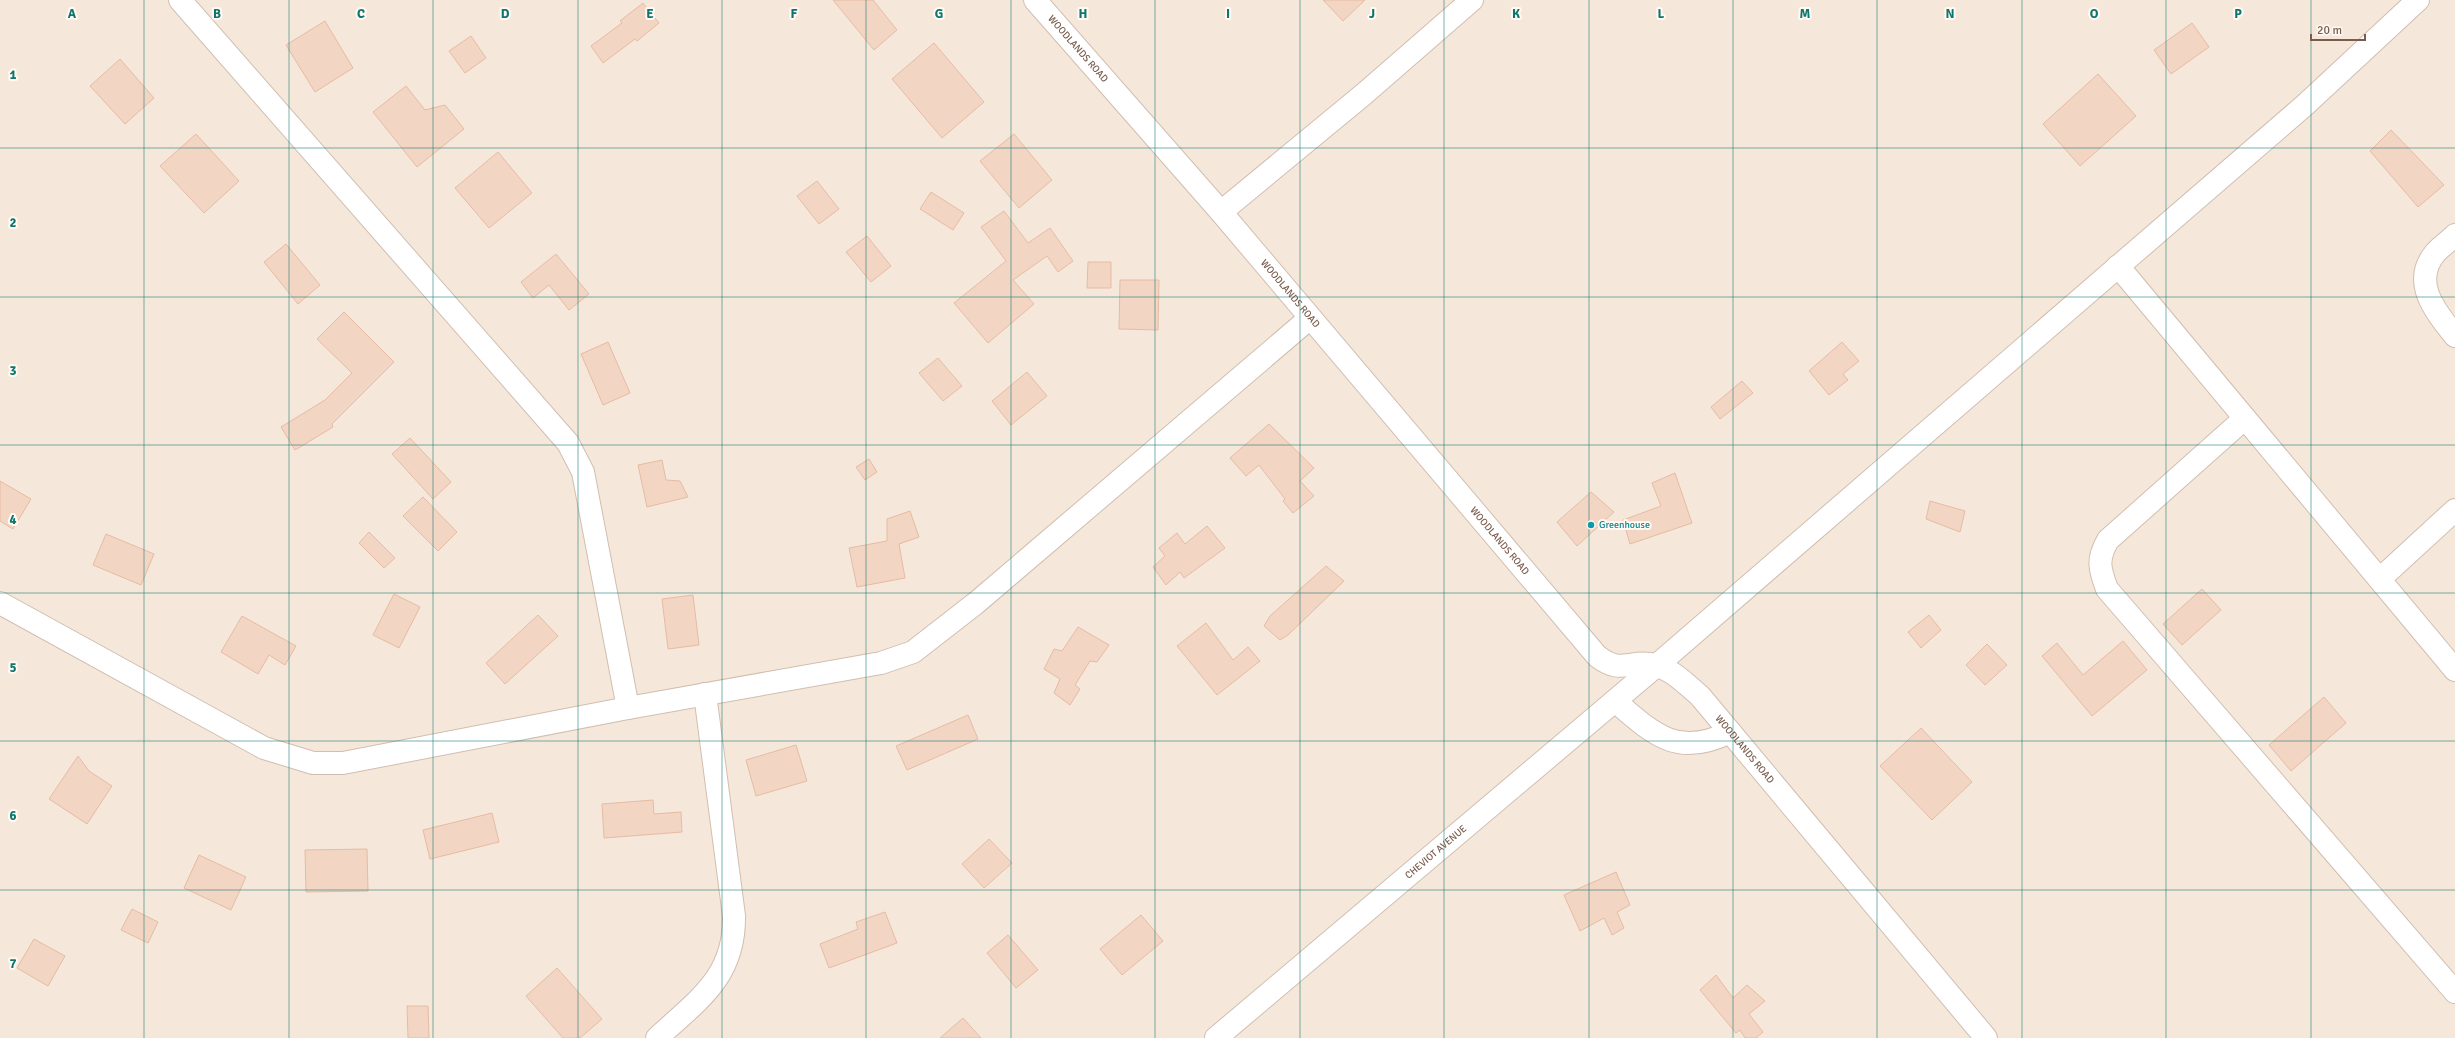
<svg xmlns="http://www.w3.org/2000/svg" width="2455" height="1038" font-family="Signika,sans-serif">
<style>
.residential{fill:#f5e8da}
.building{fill:#f3d5c3;stroke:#e6bba3}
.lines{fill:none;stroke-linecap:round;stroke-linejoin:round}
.minor-casing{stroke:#d1beb0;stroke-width:24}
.minor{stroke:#fff;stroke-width:22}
.grid{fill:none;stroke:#0f766e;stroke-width:1;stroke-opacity:0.55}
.culture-dot{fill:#0f9aa8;stroke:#fffaf3;stroke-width:1.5}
.labels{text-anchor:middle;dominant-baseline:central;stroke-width:4;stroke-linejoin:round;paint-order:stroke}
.street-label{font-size:10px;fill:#7a5c4d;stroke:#fffaf3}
.culture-label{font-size:10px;fill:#0d838f;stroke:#fffaf3;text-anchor:start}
.grid-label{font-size:13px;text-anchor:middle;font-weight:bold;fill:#0f766e;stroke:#fffaf3;stroke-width:4;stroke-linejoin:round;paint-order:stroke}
</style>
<rect width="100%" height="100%" fill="#fdf6ec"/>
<path class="residential" d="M 0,0 L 2455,0 L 2455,1038 L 0,1038 Z"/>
<path class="building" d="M 833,0 L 873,0 L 897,30 L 874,50 Z
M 1323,0 L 1365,0 L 1343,21 Z
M 643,3 L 659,23 L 637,41 L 635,39 L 603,63 L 591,46 L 622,23 L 620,21 Z
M 325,21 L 353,68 L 315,92 L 286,45 Z
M 2192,23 L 2209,47 L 2171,74 L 2154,50 Z
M 471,36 L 486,58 L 465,73 L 449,51 Z
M 934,43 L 984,102 L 942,138 L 892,79 Z
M 120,59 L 154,98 L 125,124 L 90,86 Z
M 2098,74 L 2136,116 L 2080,166 L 2043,124 Z
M 406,86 L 425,110 L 445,105 L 464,129 L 417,167 L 373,112 Z
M 2391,130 L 2444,185 L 2418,207 L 2370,151 Z
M 196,134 L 239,181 L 204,213 L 160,166 Z
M 1014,134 L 1052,180 L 1019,208 L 980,161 Z
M 498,152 L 532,193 L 489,228 L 455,188 Z
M 817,181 L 839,209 L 819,224 L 797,196 Z
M 931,192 L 964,213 L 953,230 L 920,209 Z
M 1004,211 L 1028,243 L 1050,228 L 1073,261 L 1058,272 L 1047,256 L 1013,280 L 1034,304 L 988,343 L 954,303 L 1006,261 L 981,227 Z
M 867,236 L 891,266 L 871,282 L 846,252 Z
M 286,244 L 320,285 L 298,304 L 264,262 Z
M 556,254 L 589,294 L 569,310 L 549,285 L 533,298 L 521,282 Z
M 1088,262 L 1111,262 L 1111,288 L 1087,288 Z
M 1120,280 L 1159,280 L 1158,330 L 1119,329 Z
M 344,312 L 394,362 L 332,424 L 333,427 L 295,450 L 281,427 L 325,400 L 352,373 L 317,339 Z
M 608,342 L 630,393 L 603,405 L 581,354 Z
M 1842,342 L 1859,361 L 1843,374 L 1848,380 L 1829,395 L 1809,371 Z
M 938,358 L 962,386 L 943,401 L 919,373 Z
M 1027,372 L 1047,396 L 1011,425 L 992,401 Z
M 1742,381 L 1753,393 L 1720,419 L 1711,407 Z
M 1269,424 L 1314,468 L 1300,481 L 1314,496 L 1293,513 L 1283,501 L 1285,499 L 1259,465 L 1246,476 L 1230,458 Z
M 410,438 L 451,482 L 433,499 L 392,454 Z
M 869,459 L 877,472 L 865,480 L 856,467 Z
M 662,460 L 666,480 L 680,481 L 688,497 L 647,507 L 638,465 Z
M 1675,473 L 1692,523 L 1630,544 L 1623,520 L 1661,506 L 1652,483 Z
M 0,481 L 31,499 L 13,529 L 0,521 Z
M 1591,492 L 1614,512 L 1577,546 L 1557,522 Z
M 423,497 L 457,532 L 438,551 L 403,516 Z
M 1930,501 L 1965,511 L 1960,532 L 1926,519 Z
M 910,511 L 919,537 L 899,544 L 905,578 L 857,587 L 849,548 L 887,541 L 887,519 Z
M 1207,526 L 1225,548 L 1184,578 L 1180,572 L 1166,585 L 1153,567 L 1165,556 L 1159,548 L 1177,533 L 1185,544 Z
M 369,532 L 395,558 L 384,568 L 359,543 Z
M 106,534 L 154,554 L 141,585 L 93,565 Z
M 1326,566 L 1344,581 L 1288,635 L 1280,640 L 1264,626 L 1270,616 Z
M 2202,589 L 2221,610 L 2182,645 L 2163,624 Z
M 394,594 L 420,607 L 399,648 L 373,635 Z
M 693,595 L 699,645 L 668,649 L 662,599 Z
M 538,615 L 558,636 L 505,684 L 486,663 Z
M 1929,615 L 1941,630 L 1921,648 L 1908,632 Z
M 242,616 L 296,646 L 285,665 L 269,655 L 258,674 L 221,652 Z
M 1206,623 L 1233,660 L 1248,647 L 1260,661 L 1217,695 L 1177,646 Z
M 1078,627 L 1109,645 L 1097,662 L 1090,661 L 1075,685 L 1080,689 L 1070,705 L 1054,693 L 1060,679 L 1044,669 L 1054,649 L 1062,651 Z
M 2123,641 L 2147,670 L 2092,716 L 2042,656 L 2057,643 L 2083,675 Z
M 1987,644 L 2007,665 L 1985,685 L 1966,665 Z
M 2324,697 L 2346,723 L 2291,771 L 2269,745 Z
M 968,715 L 978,739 L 907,770 L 896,746 Z
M 1921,728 L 1972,782 L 1932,820 L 1880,766 Z
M 796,745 L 807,781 L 756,796 L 746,760 Z
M 78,756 L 89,771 L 112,786 L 87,824 L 49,799 Z
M 653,800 L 654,814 L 681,812 L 682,832 L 604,838 L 602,804 Z
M 492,813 L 499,842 L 430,859 L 423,830 Z
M 989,839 L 1012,863 L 984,888 L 962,864 Z
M 367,849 L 368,891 L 306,892 L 305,850 Z
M 199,855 L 246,877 L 231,910 L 184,888 Z
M 1616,872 L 1630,905 L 1617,912 L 1624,928 L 1612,935 L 1604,918 L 1580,931 L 1564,895 Z
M 132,909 L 158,922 L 148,943 L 121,930 Z
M 885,912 L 897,943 L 829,968 L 820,944 L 858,929 L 856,922 Z
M 1141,915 L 1163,941 L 1122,975 L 1100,949 Z
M 1008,935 L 1038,970 L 1016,988 L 987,953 Z
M 34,939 L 65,956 L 48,986 L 17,968 Z
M 557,968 L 602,1019 L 580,1038 L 563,1038 L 526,996 Z
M 1716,975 L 1733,998 L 1747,985 L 1765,1001 L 1749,1014 L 1763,1032 L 1756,1038 L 1745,1038 L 1740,1030 L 1736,1033 L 1700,990 Z
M 407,1006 L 428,1006 L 429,1038 L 408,1038 Z
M 963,1018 L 981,1038 L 940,1038 Z"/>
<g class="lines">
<defs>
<g id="minor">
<path d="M 180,0 L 568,443 L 583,472 L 628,708"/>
<path id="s1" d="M 1035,0 L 1221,212 L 1597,656 C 1620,674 1627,661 1650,664 C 1670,667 1686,684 1700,696 L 1986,1038"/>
<path d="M 1221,212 L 1364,94 L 1472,0"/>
<path d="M 2455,235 C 2449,241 2442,246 2436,252 C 2410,282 2436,312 2455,336"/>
<path d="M 2118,266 L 2455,670"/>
<path d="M 2244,419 L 2108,540 C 2097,559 2099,568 2107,589 L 2455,992"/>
<path d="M 2381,578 L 2455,510"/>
<path d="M 0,603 L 264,748 L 313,763 L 343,763 L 628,708 L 881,663 L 913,652 L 976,603 L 1310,318"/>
<path d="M 1615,701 C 1654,735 1678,758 1730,732"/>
<path d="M 657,1038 C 698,1000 735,977 734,916 L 705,694"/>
<path id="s2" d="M 1216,1038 L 1656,666 L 2305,105 L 2418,0"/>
</g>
</defs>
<use href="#minor" class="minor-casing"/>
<use href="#minor" class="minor"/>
</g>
<path class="grid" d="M 144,0 L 144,1038M 289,0 L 289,1038M 433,0 L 433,1038M 578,0 L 578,1038M 722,0 L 722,1038M 866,0 L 866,1038M 1011,0 L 1011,1038M 1155,0 L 1155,1038M 1300,0 L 1300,1038M 1444,0 L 1444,1038M 1589,0 L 1589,1038M 1733,0 L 1733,1038M 1877,0 L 1877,1038M 2022,0 L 2022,1038M 2166,0 L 2166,1038M 2311,0 L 2311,1038M 0,148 L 2455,148M 0,297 L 2455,297M 0,445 L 2455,445M 0,593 L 2455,593M 0,741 L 2455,741M 0,890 L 2455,890"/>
<circle class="culture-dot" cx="1591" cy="525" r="4"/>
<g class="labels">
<g class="street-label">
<text stroke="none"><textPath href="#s1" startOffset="65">WOODLANDS ROAD</textPath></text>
<text stroke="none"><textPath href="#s1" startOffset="389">WOODLANDS ROAD</textPath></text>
<text stroke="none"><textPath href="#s1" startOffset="713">WOODLANDS ROAD</textPath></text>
<text stroke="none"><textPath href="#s1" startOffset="1049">WOODLANDS ROAD</textPath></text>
<text stroke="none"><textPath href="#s2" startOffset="288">CHEVIOT AVENUE</textPath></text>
</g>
<g class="culture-label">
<text x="1599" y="525">Greenhouse</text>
</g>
</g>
<g class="grid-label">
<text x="72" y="18">A</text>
<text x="217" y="18">B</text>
<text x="361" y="18">C</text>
<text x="505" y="18">D</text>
<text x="650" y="18">E</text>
<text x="794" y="18">F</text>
<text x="939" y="18">G</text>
<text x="1083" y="18">H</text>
<text x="1228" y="18">I</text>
<text x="1372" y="18">J</text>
<text x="1516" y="18">K</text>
<text x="1661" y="18">L</text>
<text x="1805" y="18">M</text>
<text x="1950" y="18">N</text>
<text x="2094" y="18">O</text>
<text x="2238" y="18">P</text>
<text x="13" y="79">1</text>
<text x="13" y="227">2</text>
<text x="13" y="375">3</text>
<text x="13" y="524">4</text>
<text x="13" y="672">5</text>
<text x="13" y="820">6</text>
<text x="13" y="968">7</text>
</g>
<path d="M2311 34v6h54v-6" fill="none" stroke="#7a5c4d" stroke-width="2"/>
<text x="2317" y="34" font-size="12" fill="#7a5c4d" stroke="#fffaf3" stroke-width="3" paint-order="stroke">20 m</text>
</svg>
